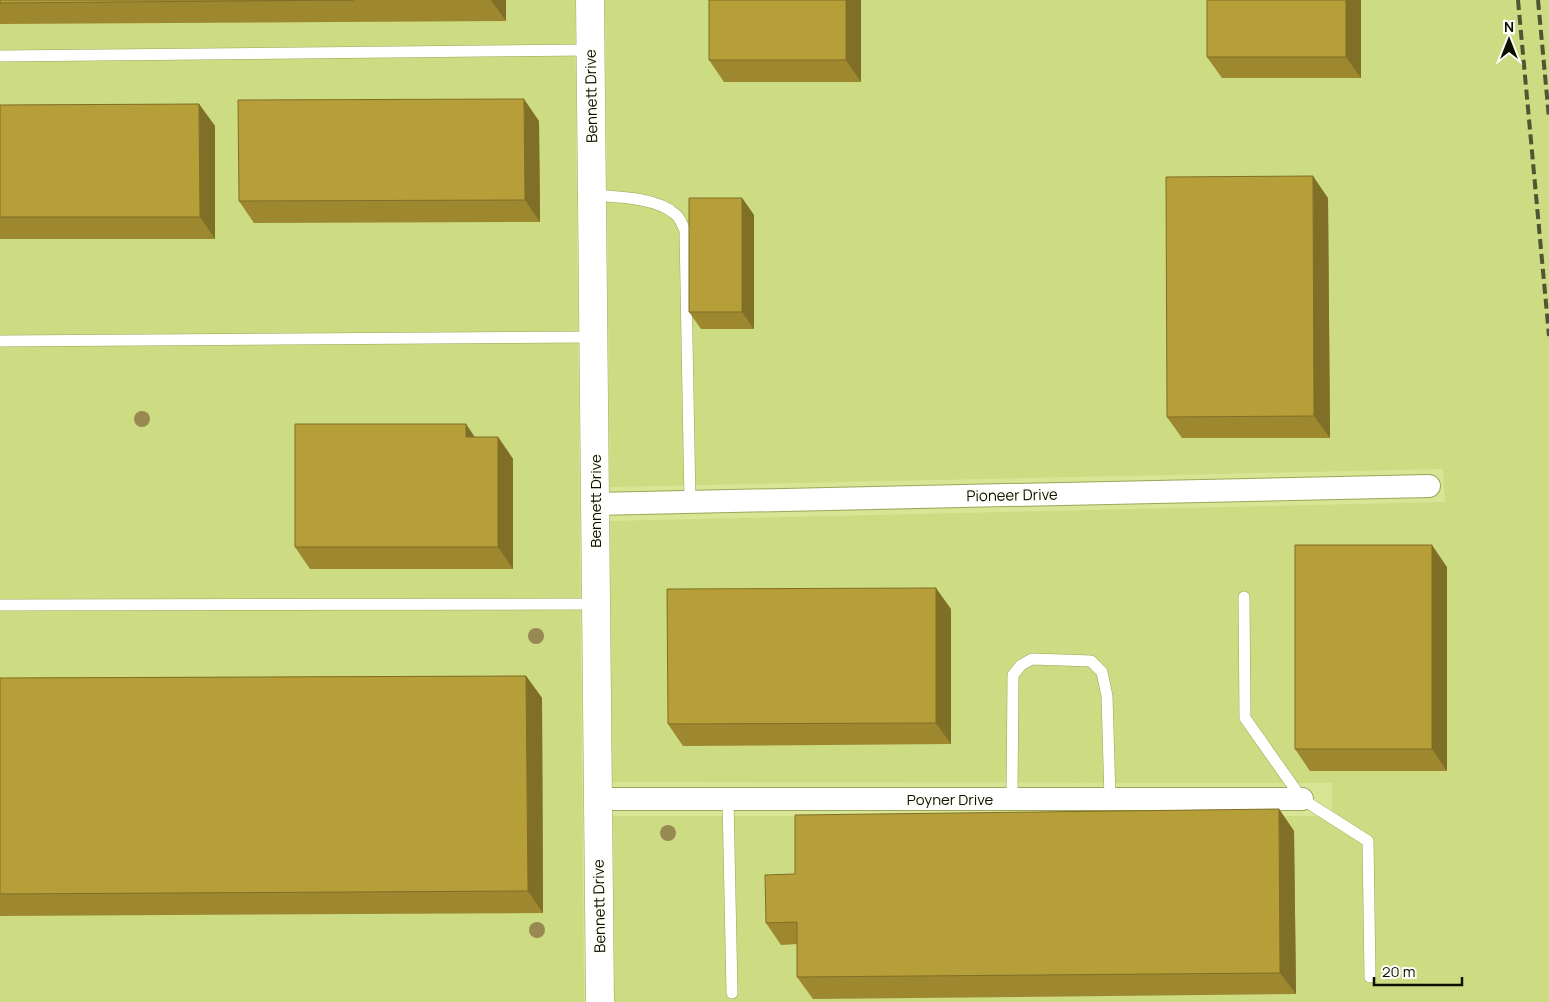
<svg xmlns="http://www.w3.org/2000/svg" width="1549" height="1002" font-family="Manrope,sans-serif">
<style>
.built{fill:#cddb82}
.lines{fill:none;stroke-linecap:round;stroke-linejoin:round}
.service-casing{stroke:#9ba658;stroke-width:12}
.minor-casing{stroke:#9ba658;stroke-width:24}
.tertiary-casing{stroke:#9ba658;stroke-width:29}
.service{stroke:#fff;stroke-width:11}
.minor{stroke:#fff;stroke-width:22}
.tertiary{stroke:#fff;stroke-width:28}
.rail{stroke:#505631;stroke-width:4;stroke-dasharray:10 5;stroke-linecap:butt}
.tree{fill:#988852}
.wall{fill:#9d8830}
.shaded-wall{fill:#7f6f27}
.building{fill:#b69e38;stroke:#7f6f27}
.labels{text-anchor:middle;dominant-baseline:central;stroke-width:4;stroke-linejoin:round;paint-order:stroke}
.street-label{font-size:15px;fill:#0d1000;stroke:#fdfef6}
</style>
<rect width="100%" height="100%" fill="#d8e595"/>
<path class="built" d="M 0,0 L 575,0 L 584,1002 L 0,1002 Z
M 605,0 L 1549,0 L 1549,1002 L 614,1002 L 613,816 L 1332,816 L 1332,783 L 612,782 L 610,521 L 1445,502 L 1443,469 L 610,487 Z"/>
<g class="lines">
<defs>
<path id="service" d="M 0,56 L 591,50
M 592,195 C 616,197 656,197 675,214 C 680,217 682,225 685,230 L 690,502
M 0,341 L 594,337
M 1244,597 L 1245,718 L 1302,799 L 1368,841 L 1370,977
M 0,605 L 596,604
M 728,799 L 732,993
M 1012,799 L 1013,675 L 1021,665 L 1032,659 L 1091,661 L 1102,672 L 1107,696 L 1110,799"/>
<path id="minor" d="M 595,504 L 1429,486
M 597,799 L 1302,799"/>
<path id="tertiary" d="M 590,0 L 600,1002"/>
</defs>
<use href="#service" class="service-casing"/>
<use href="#minor" class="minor-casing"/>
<use href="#tertiary" class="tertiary-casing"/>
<use href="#service" class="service"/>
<use href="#minor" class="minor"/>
<use href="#tertiary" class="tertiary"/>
<path class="rail" d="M 1518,0 L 1549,336
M 1538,0 L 1549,118"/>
</g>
<g class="tree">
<circle cx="142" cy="419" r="8"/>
<circle cx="536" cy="636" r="8"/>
<circle cx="668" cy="833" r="8"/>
<circle cx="537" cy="930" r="8"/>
</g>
<path class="wall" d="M 0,0 L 506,0 L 506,21 L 0,24 Z
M 861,0 L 861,82 L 724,82 L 709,60 Z
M 1361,0 L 1361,78 L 1222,78 L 1207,57 Z
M 199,104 L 215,126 L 215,239 L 0,239 L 0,105 Z
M 539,121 L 540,222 L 254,223 L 239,201 Z
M 742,198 L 754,215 L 754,329 L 701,329 L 689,312 Z
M 1328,198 L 1330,438 L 1182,438 L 1167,417 Z
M 475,437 L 498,437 L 513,459 L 513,569 L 310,569 L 295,547 Z
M 1447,567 L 1447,771 L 1310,771 L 1295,749 Z
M 951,609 L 951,744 L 683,746 L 668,724 Z
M 526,676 L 542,698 L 543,913 L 0,916 L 0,678 Z
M 1279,809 L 1294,831 L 1296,994 L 813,999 L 797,977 L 797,944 L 781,945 L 766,923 L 795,874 Z"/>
<path class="shaded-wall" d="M 491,0 L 506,0 L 506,21 Z
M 846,0 L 861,0 L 861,82 L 846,60 Z
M 1346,0 L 1361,0 L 1361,78 L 1346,57 Z
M 524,99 L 539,121 L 540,222 L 525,200 Z
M 199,104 L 215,126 L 215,239 L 200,217 Z
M 1313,176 L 1328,198 L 1330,438 L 1314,416 Z
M 742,198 L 754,215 L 754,329 L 742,312 Z
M 466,424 L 481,446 L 466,437 Z
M 498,437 L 513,459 L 513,569 L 498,547 Z
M 1432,545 L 1447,567 L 1447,771 L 1432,749 Z
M 936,588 L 951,609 L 951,744 L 936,723 Z
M 526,676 L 542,698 L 543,913 L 528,891 Z
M 1279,809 L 1294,831 L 1296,994 L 1280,973 Z"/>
<path class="building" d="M 0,0 L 354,0 L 0,3 Z
M 709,0 L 846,0 L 846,60 L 709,60 Z
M 1207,0 L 1346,0 L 1346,57 L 1207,57 Z
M 524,99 L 525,200 L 239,201 L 238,100 Z
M 199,104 L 200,217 L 0,217 L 0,105 Z
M 1313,176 L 1314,416 L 1167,417 L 1166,177 Z
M 689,198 L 742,198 L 742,312 L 689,312 Z
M 295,424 L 466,424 L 466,437 L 498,437 L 498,547 L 295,547 Z
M 1295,545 L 1432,545 L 1432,749 L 1295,749 Z
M 936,588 L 936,723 L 668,724 L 667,589 Z
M 526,676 L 528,891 L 0,894 L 0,678 Z
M 1279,809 L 1280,973 L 797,977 L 797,922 L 766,923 L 765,875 L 795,874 L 795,815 Z"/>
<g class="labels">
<g class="street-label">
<text transform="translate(591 96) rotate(-91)">Bennett Drive</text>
<text transform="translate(1012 495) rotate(-1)">Pioneer Drive</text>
<text transform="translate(595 501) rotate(-90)">Bennett Drive</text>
<text x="950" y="799">Poyner Drive</text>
<text transform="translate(599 906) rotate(-91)">Bennett Drive</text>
</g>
</g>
<g transform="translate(1509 40)" stroke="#fdfef6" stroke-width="4" paint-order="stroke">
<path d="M0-4L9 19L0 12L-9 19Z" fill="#0d1000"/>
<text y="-8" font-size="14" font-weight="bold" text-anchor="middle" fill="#0d1000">N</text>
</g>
<path d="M1374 977v8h88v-8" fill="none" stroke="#0d1000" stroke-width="2.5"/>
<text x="1382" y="977" font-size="15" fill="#0d1000" stroke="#fdfef6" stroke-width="4" paint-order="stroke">20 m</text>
</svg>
